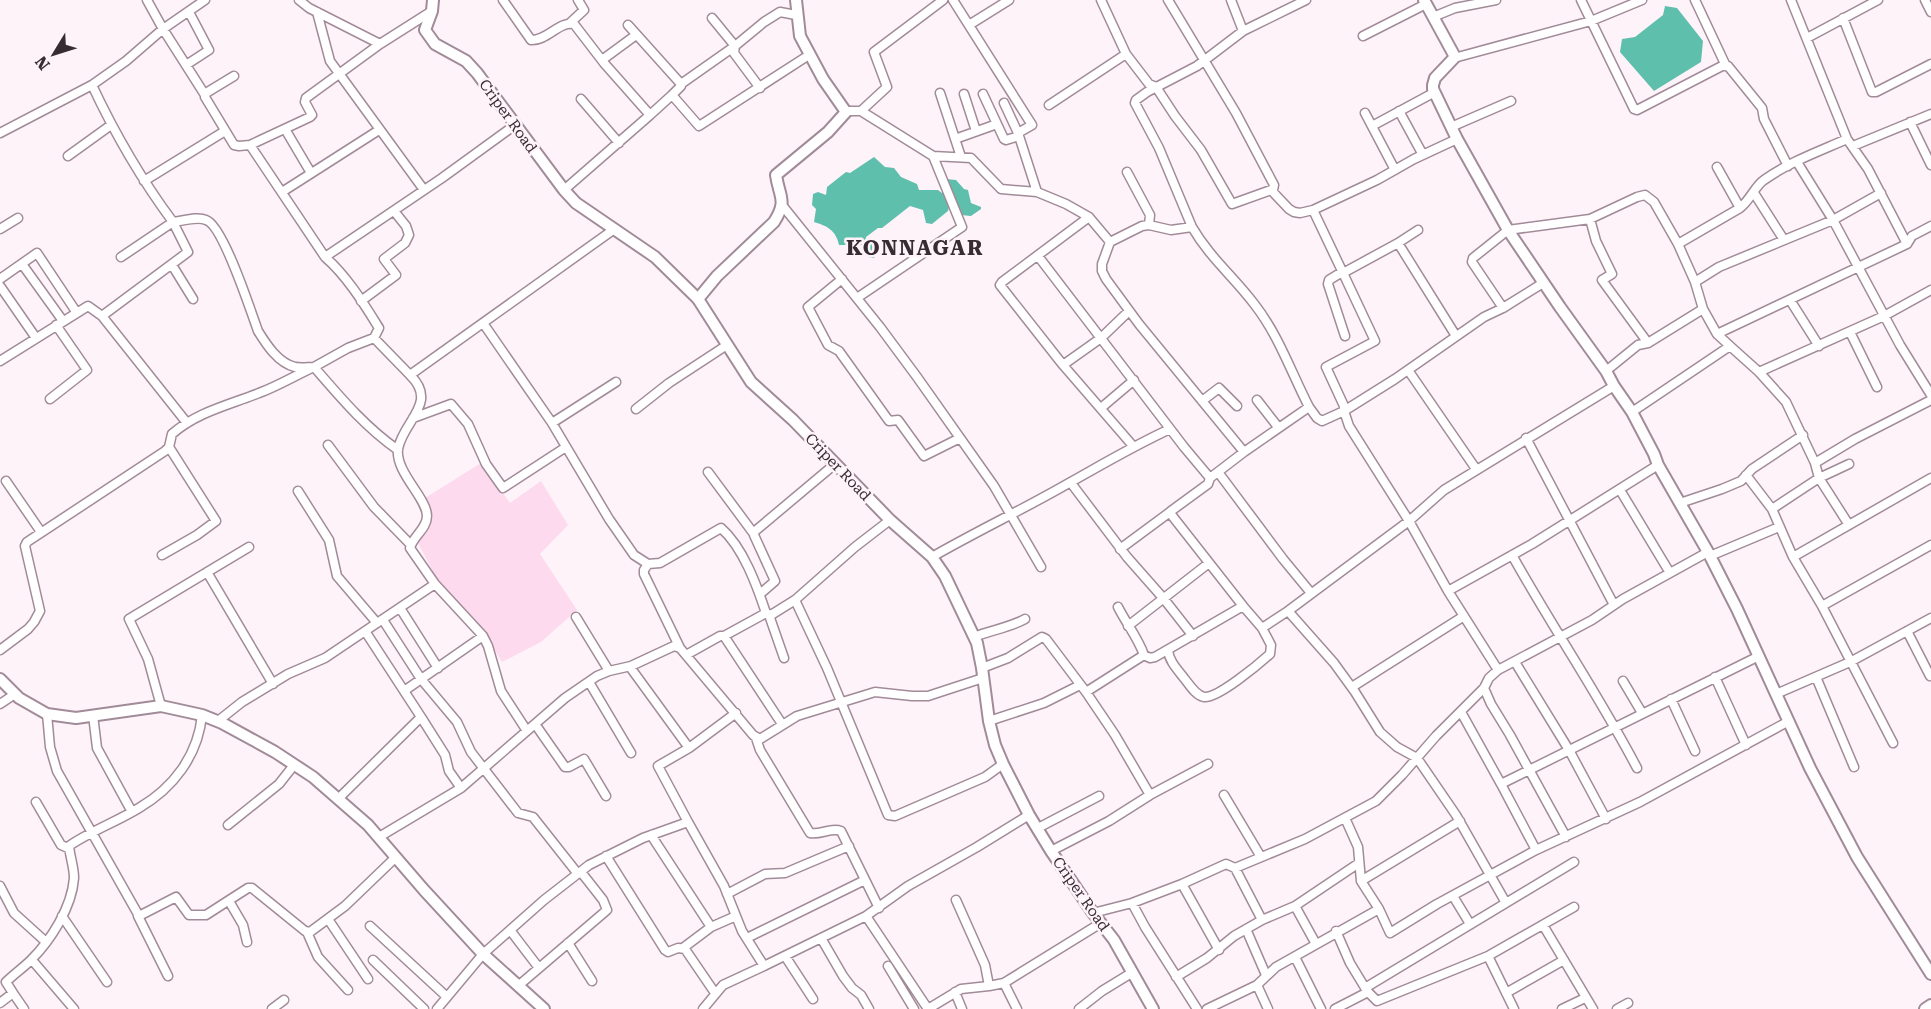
<svg xmlns="http://www.w3.org/2000/svg" width="1931" height="1009" font-family="'Roboto Serif',serif">
<style>
.green{fill:#fedaef}
.water{fill:#5fbfad}
.lines{fill:none;stroke-linecap:round;stroke-linejoin:round}
.minor-casing{stroke:#a28b98;stroke-width:11}
.tertiary-casing{stroke:#a28b98;stroke-width:14}
.secondary-casing{stroke:#a28b98;stroke-width:14}
.minor{stroke:#fff;stroke-width:8}
.tertiary{stroke:#fff;stroke-width:10}
.secondary{stroke:#fff;stroke-width:10}
.labels{text-anchor:middle;dominant-baseline:central;stroke-width:5;stroke-linejoin:round;paint-order:stroke}
.street-label{font-size:15px;fill:#362c32;stroke:#fef3f9}
.district-label{font-size:21px;font-weight:bold;letter-spacing:1.5px;fill:#362c32;stroke:#fef3f9}
</style>
<rect width="100%" height="100%" fill="#fef3f9"/>
<path class="green" d="M 481,463 L 510,503 L 541,481 L 568,525 L 540,554 L 577,610 L 541,642 L 502,662 L 480,626 L 443,591 L 418,543 L 433,517 L 425,498 Z"/>
<path class="water" d="M 1665,6 L 1677,8 L 1703,41 L 1701,62 L 1654,91 L 1620,52 L 1622,39 L 1635,37 L 1663,15 Z
M 874,157 L 885,167 L 894,168 L 901,177 L 917,184 L 919,190 L 938,190 L 942,193 L 946,179 L 956,180 L 964,189 L 968,190 L 971,203 L 981,207 L 981,209 L 971,216 L 961,215 L 950,203 L 948,211 L 932,224 L 926,223 L 923,210 L 910,206 L 882,228 L 878,228 L 866,237 L 865,243 L 876,243 L 880,247 L 874,258 L 868,257 L 863,245 L 839,245 C 836,230 827,226 814,222 L 816,209 L 812,205 L 813,194 L 818,192 L 826,195 L 827,187 L 846,172 L 850,173 Z"/>
<g class="lines">
<defs>
<path id="minor" d="M 147,0 L 163,29 L 205,95
M 299,0 L 309,8 L 380,44
M 503,0 L 531,40 C 547,41 559,21 574,24 L 604,63 L 650,115 L 672,95 L 699,126 L 809,55
M 953,0 L 1032,125 L 1018,133
M 1101,0 L 1126,54 L 1149,84 L 1156,87 L 1175,116 L 1201,150 L 1232,204 L 1271,190 L 1289,209 L 1294,212 L 1300,213 L 1313,210 L 1377,180 L 1414,159 L 1457,139
M 1168,0 L 1236,113 L 1274,185 L 1273,190
M 1231,0 L 1243,31
M 1581,0 L 1634,109 L 1637,110 L 1722,66 L 1728,66 L 1762,108 L 1764,119 L 1788,166
M 1695,0 L 1726,66
M 1925,0 L 1931,12
M 317,12 L 330,61 L 424,190
M 1433,17 L 1455,8 L 1496,0
M 712,18 L 735,46 L 734,53 L 760,88
M 1843,18 L 1872,92 L 1876,92 L 1931,64
M 570,23 L 584,10 L 578,0
M 628,25 L 681,84 L 681,86 L 672,95
M 969,25 L 1009,0
M 1363,36 L 1426,4
M 1807,38 L 1878,0
M 1454,58 L 1591,21 L 1642,0
M 602,60 L 636,35
M 186,65 L 209,50 L 189,12
M 234,76 L 206,93 L 205,97 L 234,145 L 239,146 L 250,145
M 681,84 L 735,46 L 764,22 L 780,12 L 796,15
M 940,93 L 961,157
M 964,94 L 976,131
M 983,94 L 1004,139 L 1006,140 L 1019,136
M 581,99 L 619,143
M 1004,103 L 1018,133 L 1037,192 L 1066,204 L 1089,217 L 1110,242
M 1049,105 L 1126,54
M 846,111 L 861,111 L 933,156 L 971,158 L 1001,189 L 1037,192
M 861,111 L 887,87 L 874,52 L 943,0
M 1399,111 L 1423,155
M 1365,113 L 1395,170
M 1910,122 L 1931,165
M 1372,126 L 1435,92
M 1451,127 L 1511,101
M 285,129 L 311,173
M 0,133 L 92,85 L 126,61 L 163,29 L 205,0
M 955,139 L 997,124
M 1847,139 L 1868,169 L 1907,244
M 1853,146 L 1931,114
M 68,156 L 111,125
M 1797,162 L 1833,220 L 1900,345 L 1931,395
M 1717,167 L 1740,208
M 1127,172 L 1150,215 L 1149,225
M 144,181 L 225,131
M 564,190 L 650,115
M 282,192 L 379,130
M 1754,193 L 1784,240
M 782,205 L 880,327 L 917,377 L 994,486 L 1041,567
M 1313,210 L 1343,273 L 1398,243
M 1590,219 L 1637,197 L 1645,195 L 1654,202 L 1678,244
M 1149,225 L 1171,230 L 1192,227 C 1210,258 1234,277 1255,305 C 1279,336 1291,372 1309,407 L 1244,452 L 1139,324 L 1106,279 L 1102,271 L 1102,264 L 1110,242 L 1142,226 Z
M 1192,227 L 1159,148 L 1135,103 L 1136,100 L 1147,92 L 1197,66 L 1243,31 L 1306,0
M 0,229 L 18,218
M 1418,230 L 1398,243 L 1456,336
M 1038,256 L 1184,447 L 1210,478 L 1244,452
M 325,257 L 442,178 L 515,125
M 22,264 L 63,321
M 172,265 L 193,299
M 1342,272 L 1329,280 L 1328,284 L 1345,336
M 0,279 L 37,253 L 77,313
M 842,279 L 808,307 L 828,345 L 839,351 L 889,421 L 898,420 L 924,456 L 960,438
M 1695,282 L 1719,267 L 1833,220 L 1881,193
M 0,286 L 36,338
M 857,298 L 962,227 L 933,156
M 1790,300 L 1819,346
M 361,301 L 396,275 L 384,259 L 405,243 L 409,235 L 406,226 L 394,211
M 1503,308 L 1472,262 L 1473,258 L 1508,230 L 1590,219 L 1596,241 L 1612,274 L 1602,280 L 1648,343
M 1129,311 L 1101,338 L 1063,365 L 1133,446
M 102,316 L 187,423
M 483,323 L 552,423 L 609,519 L 634,555 L 648,564 L 660,563 L 721,528 C 743,547 757,586 766,613 L 771,615 L 795,600 L 855,547 L 890,520
M 1850,332 L 1877,387
M 1717,334 L 1703,309 L 1695,282 L 1678,244 L 1740,208 C 1751,199 1755,186 1764,180 C 1789,162 1820,151 1847,139 L 1791,0
M 374,338 L 410,375 L 613,230
M 1730,346 L 1759,372 L 1786,402 L 1815,463
M 0,361 L 88,306 L 102,316 L 188,252 L 173,222 L 121,257
M 1063,365 L 1000,285 L 1002,282 L 1089,217
M 1408,370 L 1476,469
M 1606,371 L 1638,345 L 1648,343 L 1703,309
M 1759,372 L 1884,316 L 1931,290
M 410,375 C 439,403 403,421 398,449 C 395,472 427,498 427,516 C 427,529 413,536 410,548 L 435,584 L 483,636 L 488,646 L 501,691 L 527,731
M 50,399 L 87,370 L 56,325
M 1257,400 L 1278,427
M 1202,401 L 1219,388 L 1237,406
M 1309,407 L 1317,418 L 1322,421 L 1344,411 L 1344,406 L 1326,367 L 1375,341 L 1343,273
M 1101,408 L 1134,380
M 636,409 L 669,383 L 727,345
M 1632,412 L 1730,346 L 1717,334 L 1907,244 L 1912,236 L 1931,226
M 413,418 L 451,404 L 468,424 L 486,464 L 503,488 L 566,447
M 552,423 L 616,382
M 1526,438 L 1614,605
M 328,445 L 374,507 L 411,545
M 398,450 C 365,427 340,397 314,367 L 348,348 L 374,338 L 379,328 C 364,304 347,276 325,257 L 250,145 L 310,117 L 312,115 L 305,102 L 306,98 L 380,44 L 432,11
M 708,472 L 754,534
M 1218,472 L 1283,559 L 1311,593
M 1746,475 L 1772,509 L 1793,557 L 1822,606 L 1893,743
M 1210,478 L 1208,484 L 1171,511 L 1170,513 L 1243,606
M 6,481 L 41,532
M 1071,483 L 1127,557 L 1164,599 L 1193,636
M 1620,490 L 1670,573
M 298,491 L 329,540 L 337,576 L 377,623
M 1680,503 L 1722,489 L 1741,481 L 1752,469 L 1803,435
M 1772,509 L 1819,478 L 1849,464
M 1849,525 L 1819,478 L 1815,463 L 1855,439 L 1931,400
M 1120,549 L 1170,512
M 162,555 L 197,535 L 216,521 L 169,447
M 1512,555 C 1552,627 1599,695 1637,768
M 1710,556 L 1779,527
M 932,557 C 977,531 1024,509 1069,483 C 1103,464 1135,445 1170,429
M 1793,557 L 1931,478
M 648,564 L 644,570 L 644,574 L 680,648
M 207,572 L 273,684
M 1448,591 L 1409,521 L 1349,426 L 1344,411 L 1395,379 L 1484,317 L 1503,308 L 1543,283
M 760,594 L 775,581 L 754,535 L 754,532 L 835,464
M 795,600 L 827,668 L 888,815 L 895,816 L 985,777 L 1003,764
M 1822,606 L 1931,545
M 1118,607 C 1126,623 1138,638 1144,655
M 400,608 L 438,668
M 1288,611 L 1334,663 L 1355,692 L 1380,732 L 1397,747 L 1417,758 L 1456,815 L 1506,903
M 769,615 L 784,658
M 576,617 L 609,671
M 383,620 L 421,679 L 457,722 L 471,752 L 518,813 L 533,817 L 578,874
M 1128,626 L 1209,563
M 1907,631 L 1930,676
M 724,636 L 766,613
M 974,637 C 991,630 1009,628 1025,619
M 0,650 L 28,629 L 34,622 L 40,611 L 25,546 L 27,542 L 165,451 L 169,447 L 172,434 C 197,412 229,405 259,393 C 278,386 296,375 314,367 C 308,367 301,368 295,367 C 278,363 266,344 258,331 C 251,312 223,225 206,220 C 197,216 183,221 173,222 C 141,179 115,134 92,85
M 1168,650 C 1169,661 1177,669 1184,678 C 1189,684 1195,695 1204,697 C 1217,699 1259,664 1270,654 L 1271,645 L 1262,628
M 686,655 L 720,636 L 724,636 L 782,724
M 1515,662 L 1569,750 L 1606,819
M 630,667 L 689,748
M 982,668 L 1008,658 L 1042,637 L 1046,639 L 1086,692 L 1144,655 L 1150,658 L 1155,657 L 1243,606 L 1262,628 L 1288,611 L 1409,521 L 1444,490 L 1614,386
M 1498,670 L 1448,591 L 1532,544 L 1658,465
M 1715,677 L 1746,745
M 1816,677 L 1854,767
M 1623,681 L 1642,713
M 589,682 L 631,753
M 1352,687 L 1464,616
M 1484,688 L 1491,704 L 1510,735 L 1566,837
M 404,691 L 483,636
M 1086,692 L 1115,735 L 1150,795
M 1776,694 L 1850,662 L 1931,618
M 1671,699 L 1695,751
M 0,704 L 15,694
M 161,706 L 148,659 L 129,619 L 249,547
M 1461,712 L 1501,784 L 1759,656
M 47,714 L 50,747 L 57,771 L 139,916 L 176,897 L 189,915 L 206,915 L 248,888 L 252,888 L 305,931 L 310,932 L 345,906 L 396,857
M 93,715 L 97,748 L 132,812
M 421,717 L 445,755 L 449,771 L 461,788
M 218,721 L 242,702 L 288,674 L 325,658 L 435,584
M 989,721 L 1044,703 L 1080,685
M 535,724 L 565,767 L 569,767 L 584,759 L 606,796
M 756,738 L 760,750 L 810,833 C 821,835 831,827 841,831 L 879,908
M 1501,784 L 1536,850
M 1224,795 L 1261,857
M 338,799 L 421,717 L 365,631
M 36,802 L 61,845 L 68,848
M 1345,818 L 1358,847 L 1361,881 L 1379,909
M 688,822 L 724,886 L 742,931 L 764,966 L 866,916 L 908,886 L 977,847 L 1029,815
M 228,825 L 279,784 L 294,765
M 1038,828 L 1099,796
M 651,835 L 711,927
M 379,837 L 461,788 L 565,698 L 597,676 L 609,671 L 631,666 L 674,646 L 680,648 L 753,735 L 760,739 L 797,716 L 875,692 L 912,696 L 928,696 L 983,678
M 1051,851 L 1109,821 L 1150,795 L 1208,764
M 606,856 L 665,950 L 668,952 L 678,948 L 685,949 L 715,993
M 1235,868 L 1262,920
M 1361,881 L 1460,821
M 1182,884 L 1219,950
M 0,886 L 14,913 L 46,942
M 727,894 L 765,874 L 785,873 L 849,846
M 1453,896 L 1470,924
M 956,900 L 985,965 L 989,986
M 229,901 L 243,925 L 247,942
M 1132,903 L 1145,927 L 1197,1009
M 1295,906 L 1316,944
M 1093,913 L 1132,903 L 1182,884 L 1226,864 L 1235,868 L 1305,839 L 1376,801 L 1402,775 L 1436,736 L 1484,688 L 1489,678 L 1498,670 L 1592,620 L 1623,599 L 1708,552
M 62,916 L 107,982
M 138,916 L 168,976
M 866,916 L 928,1009
M 328,919 L 368,979
M 1543,925 L 1593,1009
M 370,926 L 447,997
M 1246,929 L 1266,975
M 510,930 L 539,968
M 1336,931 L 1350,963 L 1367,991
M 307,932 L 318,957 L 348,990
M 747,938 L 865,880
M 821,938 L 843,976 L 852,988 L 861,995 L 869,1009
M 568,943 L 592,981
M 683,948 L 711,927 L 736,916
M 785,956 L 813,999
M 1488,956 L 1514,1009
M 1295,957 L 1321,1009
M 32,960 L 74,1009
M 373,960 L 424,1009
M 888,966 L 914,1009
M 1176,977 L 1207,958 L 1234,936 L 1262,920 L 1295,906 L 1359,863
M 1004,983 L 1017,1009
M 1257,985 L 1268,1009
M 518,986 L 607,910 L 603,900 L 581,872
M 1365,988 L 1574,862
M 955,992 L 962,1009
M 13,993 L 6,982 C 14,974 23,968 31,960 C 51,940 72,907 74,878 C 74,867 70,857 69,846 C 91,831 116,822 139,808 C 173,788 198,756 202,715
M 1506,993 L 1564,960
M 0,1003 L 13,993 L 24,1009
M 272,1009 L 284,1000
M 437,1009 L 483,954 L 544,900 L 589,865 L 643,838 L 688,822 L 658,766 L 689,748 L 736,713
M 703,1009 L 723,985 L 764,966
M 928,1009 L 961,989 L 989,986 L 1004,983 L 1101,923
M 1079,1009 L 1102,991 L 1133,972
M 1207,1009 L 1257,985 L 1276,967 L 1379,909 L 1390,933 L 1437,904 L 1536,850 L 1640,802 L 1789,721
M 1335,1009 L 1368,992 L 1377,1001 L 1488,956 L 1574,907
M 1562,1009 L 1585,998
M 1617,1009 L 1628,1003"/>
<path id="tertiary" d="M 1424,0 L 1454,55 L 1454,58 L 1435,78 L 1433,85 L 1433,89 L 1457,139 L 1508,230 L 1560,307 L 1606,371 L 1614,386 L 1632,412 L 1654,454 L 1658,465 L 1708,552 L 1737,609 L 1810,768 L 1857,857 L 1931,974
M 698,299 L 717,276 L 774,222 C 788,200 779,197 776,175 L 828,132 L 846,112 L 823,79 L 800,36 L 796,0
M 0,679 L 19,698 L 47,714 L 76,718 L 161,706 L 202,715 L 222,723 L 275,752 L 313,777 L 368,825 L 424,890 L 483,954 L 544,1009
M 1925,1009 L 1931,1005"/>
<path id="secondary" d="M 433,0 L 432,11 L 425,30 L 435,44 L 466,61 L 477,73 L 564,190 L 576,203 L 655,257 L 698,299 L 751,382 L 793,420 L 890,520 L 932,557 L 945,576 L 977,643 L 982,668 L 989,721 L 995,745 L 1003,764 L 1029,815 L 1051,851 L 1093,913 L 1114,940 L 1153,1009"/>
</defs>
<use href="#minor" class="minor-casing"/>
<use href="#tertiary" class="tertiary-casing"/>
<use href="#secondary" class="secondary-casing"/>
<use href="#minor" class="minor"/>
<use href="#tertiary" class="tertiary"/>
<use href="#secondary" class="secondary"/>
</g>
<g class="labels">
<g class="street-label">
<text transform="translate(508 116) rotate(54)">Criper Road</text>
<text transform="translate(838 467) rotate(46)">Criper Road</text>
<text transform="translate(1081 894) rotate(55)">Criper Road</text>
</g>
<g class="district-label">
<text x="915" y="248">KONNAGAR</text>
</g>
</g>
<g transform="translate(54 54) rotate(232)" stroke="#fef3f9" stroke-width="4.5" paint-order="stroke">
<path d="M0-4.5L10 22L0 15L-10 22Z" fill="#362c32"/>
<text y="-9" font-size="16" font-weight="bold" text-anchor="middle" fill="#362c32">N</text>
</g>
</svg>
